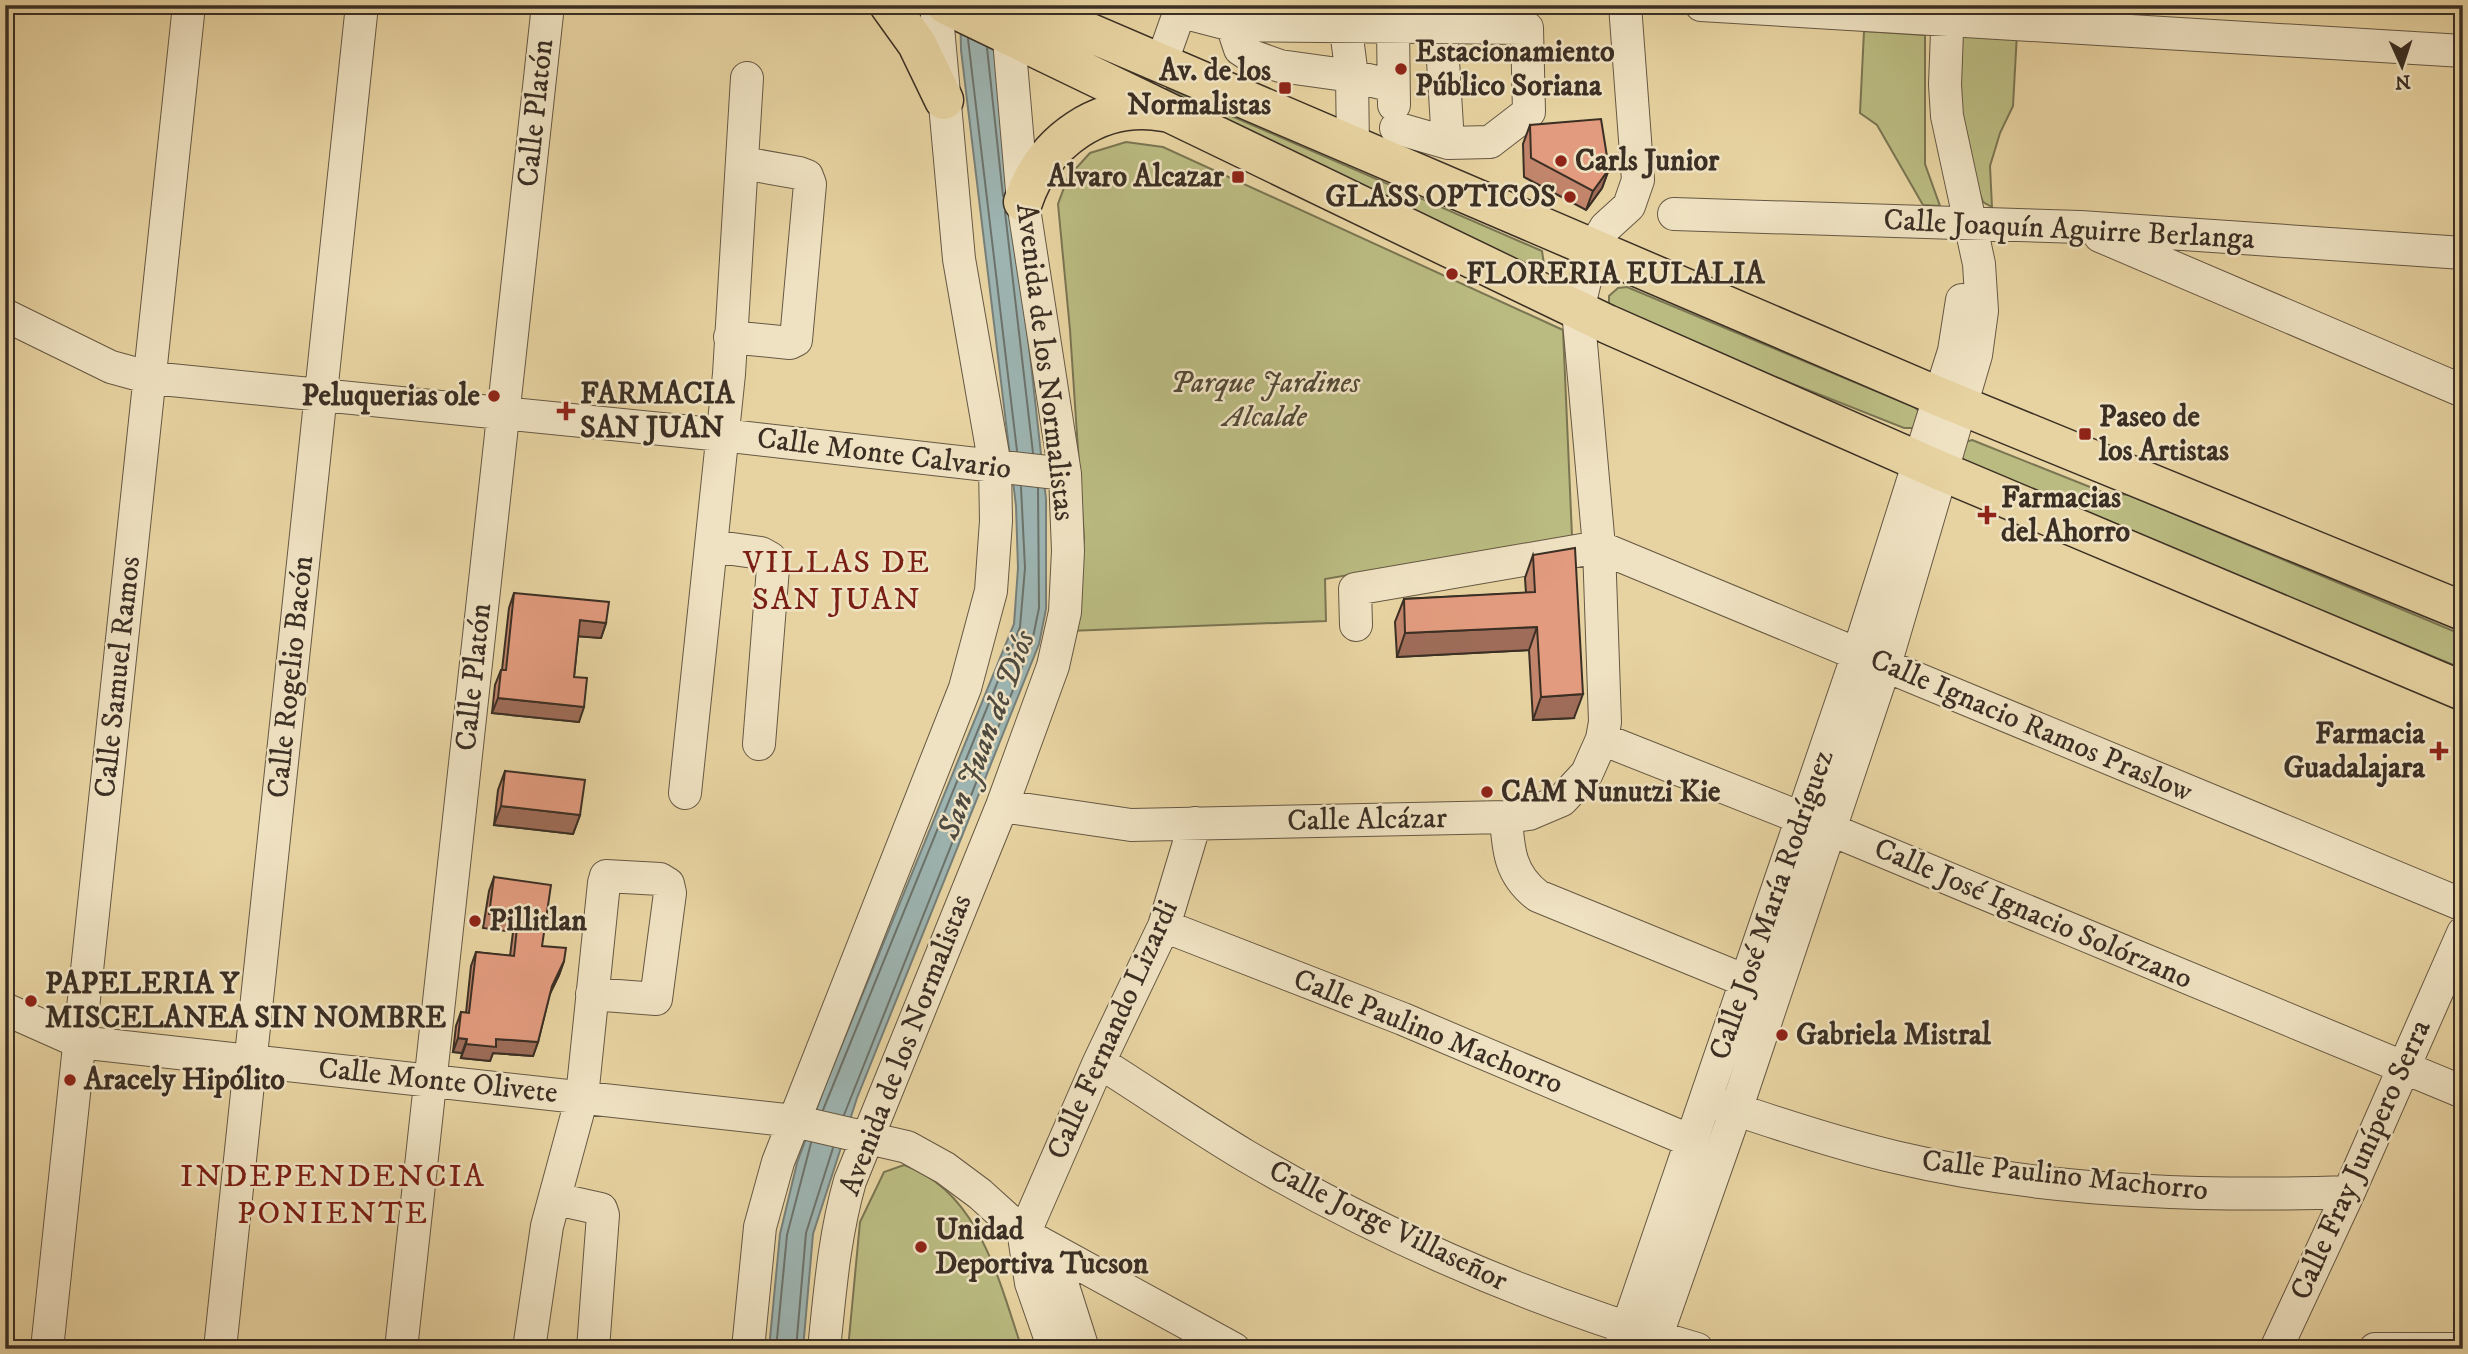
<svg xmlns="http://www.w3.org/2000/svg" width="2468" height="1354" font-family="'IM FELL DW Pica',serif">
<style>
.green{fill:#babb81;stroke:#7a7552;stroke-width:2}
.water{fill:#9db4b1;stroke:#767f79;stroke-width:2}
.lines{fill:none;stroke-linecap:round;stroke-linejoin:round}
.shore{stroke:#6c726a;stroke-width:2}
.minor-casing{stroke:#665843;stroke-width:34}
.major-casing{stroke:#3b2f24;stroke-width:41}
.minor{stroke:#efe2c2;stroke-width:32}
.major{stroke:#e7d3a1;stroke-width:38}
.wall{fill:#c2856c;stroke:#3b2f24;stroke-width:2}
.shaded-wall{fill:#9e6c58;stroke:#3b2f24;stroke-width:2}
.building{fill:#e29b7e;stroke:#3b2f24;stroke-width:2}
.poi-dot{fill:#8f2418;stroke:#efe2c2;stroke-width:2.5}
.labels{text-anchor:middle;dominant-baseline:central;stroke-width:5;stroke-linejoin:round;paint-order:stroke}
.poi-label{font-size:30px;font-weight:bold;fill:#3b2f24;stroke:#efe2c2;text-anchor:start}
.street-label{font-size:30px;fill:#3b2f24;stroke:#efe2c2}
.park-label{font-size:30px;font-style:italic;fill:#544b37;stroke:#efe2c2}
.neighbourhood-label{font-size:32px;letter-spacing:2px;fill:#7a1f14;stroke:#efe2c2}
.water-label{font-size:32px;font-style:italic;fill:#4f4a40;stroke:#efe2c2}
</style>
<rect width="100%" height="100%" fill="#e7d3a1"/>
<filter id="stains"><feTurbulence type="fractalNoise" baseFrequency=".00286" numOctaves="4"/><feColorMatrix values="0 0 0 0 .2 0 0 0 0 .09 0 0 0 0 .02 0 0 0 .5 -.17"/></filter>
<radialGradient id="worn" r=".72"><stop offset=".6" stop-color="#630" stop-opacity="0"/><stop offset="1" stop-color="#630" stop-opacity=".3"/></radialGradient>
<path class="green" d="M 1957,29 L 2017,33 L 2013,106 L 2000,133 L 1990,166 L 1992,207 L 1983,202 L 1953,120 Z
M 1864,31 L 1925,35 L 1925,164 L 1940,206 L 1923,205 L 1877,125 L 1860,113 Z
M 1167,88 L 1542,251 L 1544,264 L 1536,271 L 1165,94 Z
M 1126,142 L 1163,147 L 1563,330 L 1572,536 L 1325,579 L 1326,621 L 1069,631 L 1084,539 L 1070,330 L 1058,204 L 1068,177 L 1090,153 Z
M 1627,287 L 1914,407 L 1919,411 L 1915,428 L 1904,428 L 1619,315 L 1609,306 L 1609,296 L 1618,288 Z
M 1972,440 L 2105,493 L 2129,495 L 2463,635 L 2463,669 L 1967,463 L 1962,458 L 1965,442 Z
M 904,1165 C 979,1191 999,1281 1022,1349 L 848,1349 L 860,1222 L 884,1172 Z"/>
<path class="water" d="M 960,5 L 991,5 L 1046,499 L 1046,609 L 1039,644 L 857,1098 L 813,1234 L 803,1349 L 769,1349 L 780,1234 L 797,1163 L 825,1086 L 1014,624 L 1018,568 L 1016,506 L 961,50 Z"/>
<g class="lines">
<path class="shore" d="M 968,39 L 1017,451
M 987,48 L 1003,196
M 1005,212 L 1033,453
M 823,1110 L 1020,627 L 1025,568 L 1021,487
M 844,1115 L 1032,642 L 1039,608 L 1038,488
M 776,1349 L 787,1235 L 811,1143
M 796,1349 L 806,1233 L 833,1148"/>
<defs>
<path id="minor" d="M 1701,5 L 2463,51
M 1343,7 L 1352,76 L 1353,147
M 1382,9 L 1393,27 L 1394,105
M 1182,12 L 1232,25 L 1527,28 L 1529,112 L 1490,142 L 1448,143 L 1396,128
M 1232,25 L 1240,49 L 1249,55 L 1280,66 L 1352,76 L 1393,86
M 1441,28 L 1448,143
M 1161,64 L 1182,5
M 1674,214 L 2080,227 L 2463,253
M 2100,236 L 2463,391
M 5,315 L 111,367 L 151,378 L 722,435 L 1065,474
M 730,337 L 790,343 L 796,340 L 810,184 L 807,176 L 799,173 L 743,163
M 711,546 L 761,553 L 770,558 L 773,568 L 759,744
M 1356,625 L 1355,589 L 1599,547 L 2463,905
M 1602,739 L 1829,829 L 2463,1092
M 685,793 L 729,374 L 747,78
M 1002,806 L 1131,825 L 1506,817 L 1529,814 L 1562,800 L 1587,773 L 1602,739 L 1605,722 L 1599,547 L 1578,310 L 1593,248 L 1606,227 L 1629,206 L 1638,180 L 1625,5
M 1506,817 C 1508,850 1510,875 1538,896 L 1746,981
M 1164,926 L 1403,1019 L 1691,1141
M 5,1009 L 79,1042 L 794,1121 L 907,1147 L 945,1168 L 980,1194 L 1024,1234 L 1062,1283 L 1083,1349
M 1099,1062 C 1148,1093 1196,1126 1246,1156 C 1388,1239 1539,1304 1697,1349
M 1717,1103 C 1775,1123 1835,1143 1895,1157 C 2038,1191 2203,1197 2349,1192
M 556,1199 L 601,1209 L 603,1215 L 593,1349
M 1024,1234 L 1099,1062 L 1164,926 L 1195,823
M 1024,1236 L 1031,1283 L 1054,1349
M 1035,1240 L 1234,1349
M 47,1349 L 189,5
M 220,1349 L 362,5
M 401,1349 L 548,5
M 533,1349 L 530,1342 L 547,1226 L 582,1097 L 604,883 L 606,876 L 660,879 L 668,884 L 670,893 L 656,999 L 592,994
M 748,1349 L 760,1227 L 778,1162 L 965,688 L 991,591 L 996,521 L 995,466 L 959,259 L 936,5
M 824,1349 C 830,1292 834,1237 850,1181 L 1002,806 L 1053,666 L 1065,612 L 1068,551 L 1065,474 L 1023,202 L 1006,5
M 1620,1349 L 1858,654 L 1954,351 L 1962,300
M 1652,1349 L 1736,1110 L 1885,665 L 1976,355 L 1982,311 L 1979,264 L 1947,116 L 1945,85 L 1948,5
M 2276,1349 L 2349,1192 L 2463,933
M 2375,1349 L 2452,1349"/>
<path id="major" d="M 889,5 L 917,44 L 944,100
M 946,5 L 1607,324 L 1941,471 L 2463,691
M 1025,5 L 1940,397 L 2463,611
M 1023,202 C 1044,141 1099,101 1164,112"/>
</defs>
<use href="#minor" class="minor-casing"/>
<use href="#major" class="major-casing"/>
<use href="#minor" class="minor"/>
<use href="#major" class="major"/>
</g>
<path class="wall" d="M 1411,5 L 1598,5 L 1596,10 L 1537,13 L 1527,10 L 1414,8 Z
M 1530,125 L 1609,169 L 1602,188 L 1586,210 L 1524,177 L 1523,144 Z
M 1533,555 L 1574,718 L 1533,720 L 1529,650 L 1397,657 L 1395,622 L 1404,599 L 1526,593 L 1525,578 Z
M 514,593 L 606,623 L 601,638 L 578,636 L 574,677 L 579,722 L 492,713 L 495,685 L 501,670 L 502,670 L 509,608 Z
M 505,771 L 580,815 L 573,834 L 494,825 L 498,790 Z
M 494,877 L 542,946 L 564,961 L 559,975 L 550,993 L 538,1042 L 533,1056 L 493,1053 L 490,1061 L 461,1058 L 462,1053 L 453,1052 L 456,1026 L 461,1012 L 466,1013 L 471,966 L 476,952 L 510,956 L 513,932 L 483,928 L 489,891 Z"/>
<path class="shaded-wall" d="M 1415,5 L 1529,5 L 1527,10 L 1414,8 Z
M 1540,5 L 1598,5 L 1596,10 L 1537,13 Z
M 1609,169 L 1602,188 L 1586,210 L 1593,191 Z
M 580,620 L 606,623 L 601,638 L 574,636 Z
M 1537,627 L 1529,650 L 1397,657 L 1405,633 Z
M 1583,694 L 1574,718 L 1533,720 L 1541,697 Z
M 498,698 L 584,707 L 579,722 L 492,713 Z
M 501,806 L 580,815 L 573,834 L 494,825 Z
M 564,961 L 559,975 L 547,1000 L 552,986 Z
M 458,1038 L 467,1039 L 462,1053 L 453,1052 Z
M 496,1039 L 538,1042 L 533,1056 L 493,1053 L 490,1061 L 461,1058 L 466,1044 Z"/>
<path class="building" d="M 1601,119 L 1609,169 L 1593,191 L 1531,158 L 1530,125 Z
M 1575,548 L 1583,694 L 1541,697 L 1537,627 L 1405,633 L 1404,599 L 1535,592 L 1533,555 Z
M 514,593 L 609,602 L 606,623 L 580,620 L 574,677 L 587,678 L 584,707 L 498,698 L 501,670 L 506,670 Z
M 505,771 L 585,780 L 580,815 L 501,806 Z
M 494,877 L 551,885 L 542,946 L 566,948 L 564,961 L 552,986 L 538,1042 L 496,1039 L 496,1047 L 466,1044 L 467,1039 L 458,1038 L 461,1012 L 469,1013 L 476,952 L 514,956 L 518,918 L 489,914 Z"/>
<g class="poi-dot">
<circle cx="1401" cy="69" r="7"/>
<rect x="1278" y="81" width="14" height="14" rx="3.5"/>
<circle cx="1561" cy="161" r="7"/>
<rect x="1231" y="170" width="14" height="14" rx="3.5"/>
<circle cx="1570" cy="197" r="7"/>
<circle cx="1452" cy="274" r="7"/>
<circle cx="494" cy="396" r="7"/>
<path d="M562.5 400.5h7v7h7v7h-7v7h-7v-7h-7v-7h7z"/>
<rect x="2078" y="427" width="14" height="14" rx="3.5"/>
<path d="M1983.5 504.5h7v7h7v7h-7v7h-7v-7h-7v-7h7z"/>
<path d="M2435.5 740.5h7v7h7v7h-7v7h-7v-7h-7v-7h7z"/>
<circle cx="1487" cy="792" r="7"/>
<circle cx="475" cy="921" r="7"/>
<circle cx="31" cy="1001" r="7"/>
<circle cx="1782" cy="1035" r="7"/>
<circle cx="70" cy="1080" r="7"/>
<circle cx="921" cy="1247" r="7"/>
</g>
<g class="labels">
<g class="poi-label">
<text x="1415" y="52">Estacionamiento<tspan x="1415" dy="34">Público Soriana</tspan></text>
<text x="1271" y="71" text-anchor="end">Av. de los<tspan x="1271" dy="34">Normalistas</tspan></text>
<text x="1575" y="161">Carls Junior</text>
<text x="1224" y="177" text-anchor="end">Alvaro Alcazar</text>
<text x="1556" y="197" text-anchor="end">GLASS OPTICOS</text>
<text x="1466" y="274">FLORERIA EULALIA</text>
<text x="580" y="394">FARMACIA<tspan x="580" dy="34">SAN JUAN</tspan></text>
<text x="480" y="396" text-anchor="end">Peluquerias ole</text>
<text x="2099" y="417">Paseo de<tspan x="2099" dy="34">los Artistas</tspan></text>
<text x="2001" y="498">Farmacias<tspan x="2001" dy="34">del Ahorro</tspan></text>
<text x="2425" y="734" text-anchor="end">Farmacia<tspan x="2425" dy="34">Guadalajara</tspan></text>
<text x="1501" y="792">CAM Nunutzi Kie</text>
<text x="489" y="921">Pillitlan</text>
<text x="45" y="984">PAPELERIA Y<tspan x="45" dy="34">MISCELANEA SIN NOMBRE</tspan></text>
<text x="1796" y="1035">Gabriela Mistral</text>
<text x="84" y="1080">Aracely Hipólito</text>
<text x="935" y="1230">Unidad<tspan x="935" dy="34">Deportiva Tucson</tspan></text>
</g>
<g class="street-label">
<text transform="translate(536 113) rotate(-84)">Calle Platón</text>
<text transform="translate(2069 230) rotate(3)">Calle Joaquín Aguirre Berlanga</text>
<text transform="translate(1045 362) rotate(83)">Avenida de los Normalistas</text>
<text transform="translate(884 454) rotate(7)">Calle Monte Calvario</text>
<text transform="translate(118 677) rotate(-84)">Calle Samuel Ramos</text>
<text transform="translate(291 677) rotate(-84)">Calle Rogelio Bacón</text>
<text transform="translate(474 677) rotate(-84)">Calle Platón</text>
<text transform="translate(2031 726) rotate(23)">Calle Ignacio Ramos Praslow</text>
<text transform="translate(1367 820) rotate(-1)">Calle Alcázar</text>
<text transform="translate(1772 905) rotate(-71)">Calle José María Rodríguez</text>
<text transform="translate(2033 914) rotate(23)">Calle José Ignacio Solórzano</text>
<text transform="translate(1113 1030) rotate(-66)">Calle Fernando Lizardi</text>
<text transform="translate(1428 1032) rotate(22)">Calle Paulino Machorro</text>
<text transform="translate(906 1045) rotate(-69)">Avenida de los Normalistas</text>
<text transform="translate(438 1081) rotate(6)">Calle Monte Olivete</text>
<text transform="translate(2361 1160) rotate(-66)">Calle Fray Junípero Serra</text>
<text transform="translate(2065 1176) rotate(6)">Calle Paulino Machorro</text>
<text transform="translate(1388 1226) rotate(26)">Calle Jorge Villaseñor</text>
</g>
<g class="park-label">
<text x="1265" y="383">Parque Jardines<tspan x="1265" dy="34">Alcalde</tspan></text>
</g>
<g class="neighbourhood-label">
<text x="837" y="563">VILLAS DE<tspan x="837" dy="37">SAN JUAN</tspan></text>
<text x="333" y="1177">INDEPENDENCIA<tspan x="333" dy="37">PONIENTE</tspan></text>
</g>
<g class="water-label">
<text transform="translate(987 735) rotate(-69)">San Juan de Diós</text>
</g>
</g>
<rect width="2468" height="1354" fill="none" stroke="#e7d3a1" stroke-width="28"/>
<rect x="7" y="7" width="2454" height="1340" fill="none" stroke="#3b2f24" stroke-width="3.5"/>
<rect x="14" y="14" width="2440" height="1326" fill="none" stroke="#3b2f24" stroke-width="2"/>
<g transform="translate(2402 66) rotate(177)" stroke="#efe2c2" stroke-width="5" paint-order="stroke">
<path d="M0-5L12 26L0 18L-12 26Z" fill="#3b2f24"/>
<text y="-10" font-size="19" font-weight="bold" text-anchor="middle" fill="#3b2f24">N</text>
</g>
<rect width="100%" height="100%" filter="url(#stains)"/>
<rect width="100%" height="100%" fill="url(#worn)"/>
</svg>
